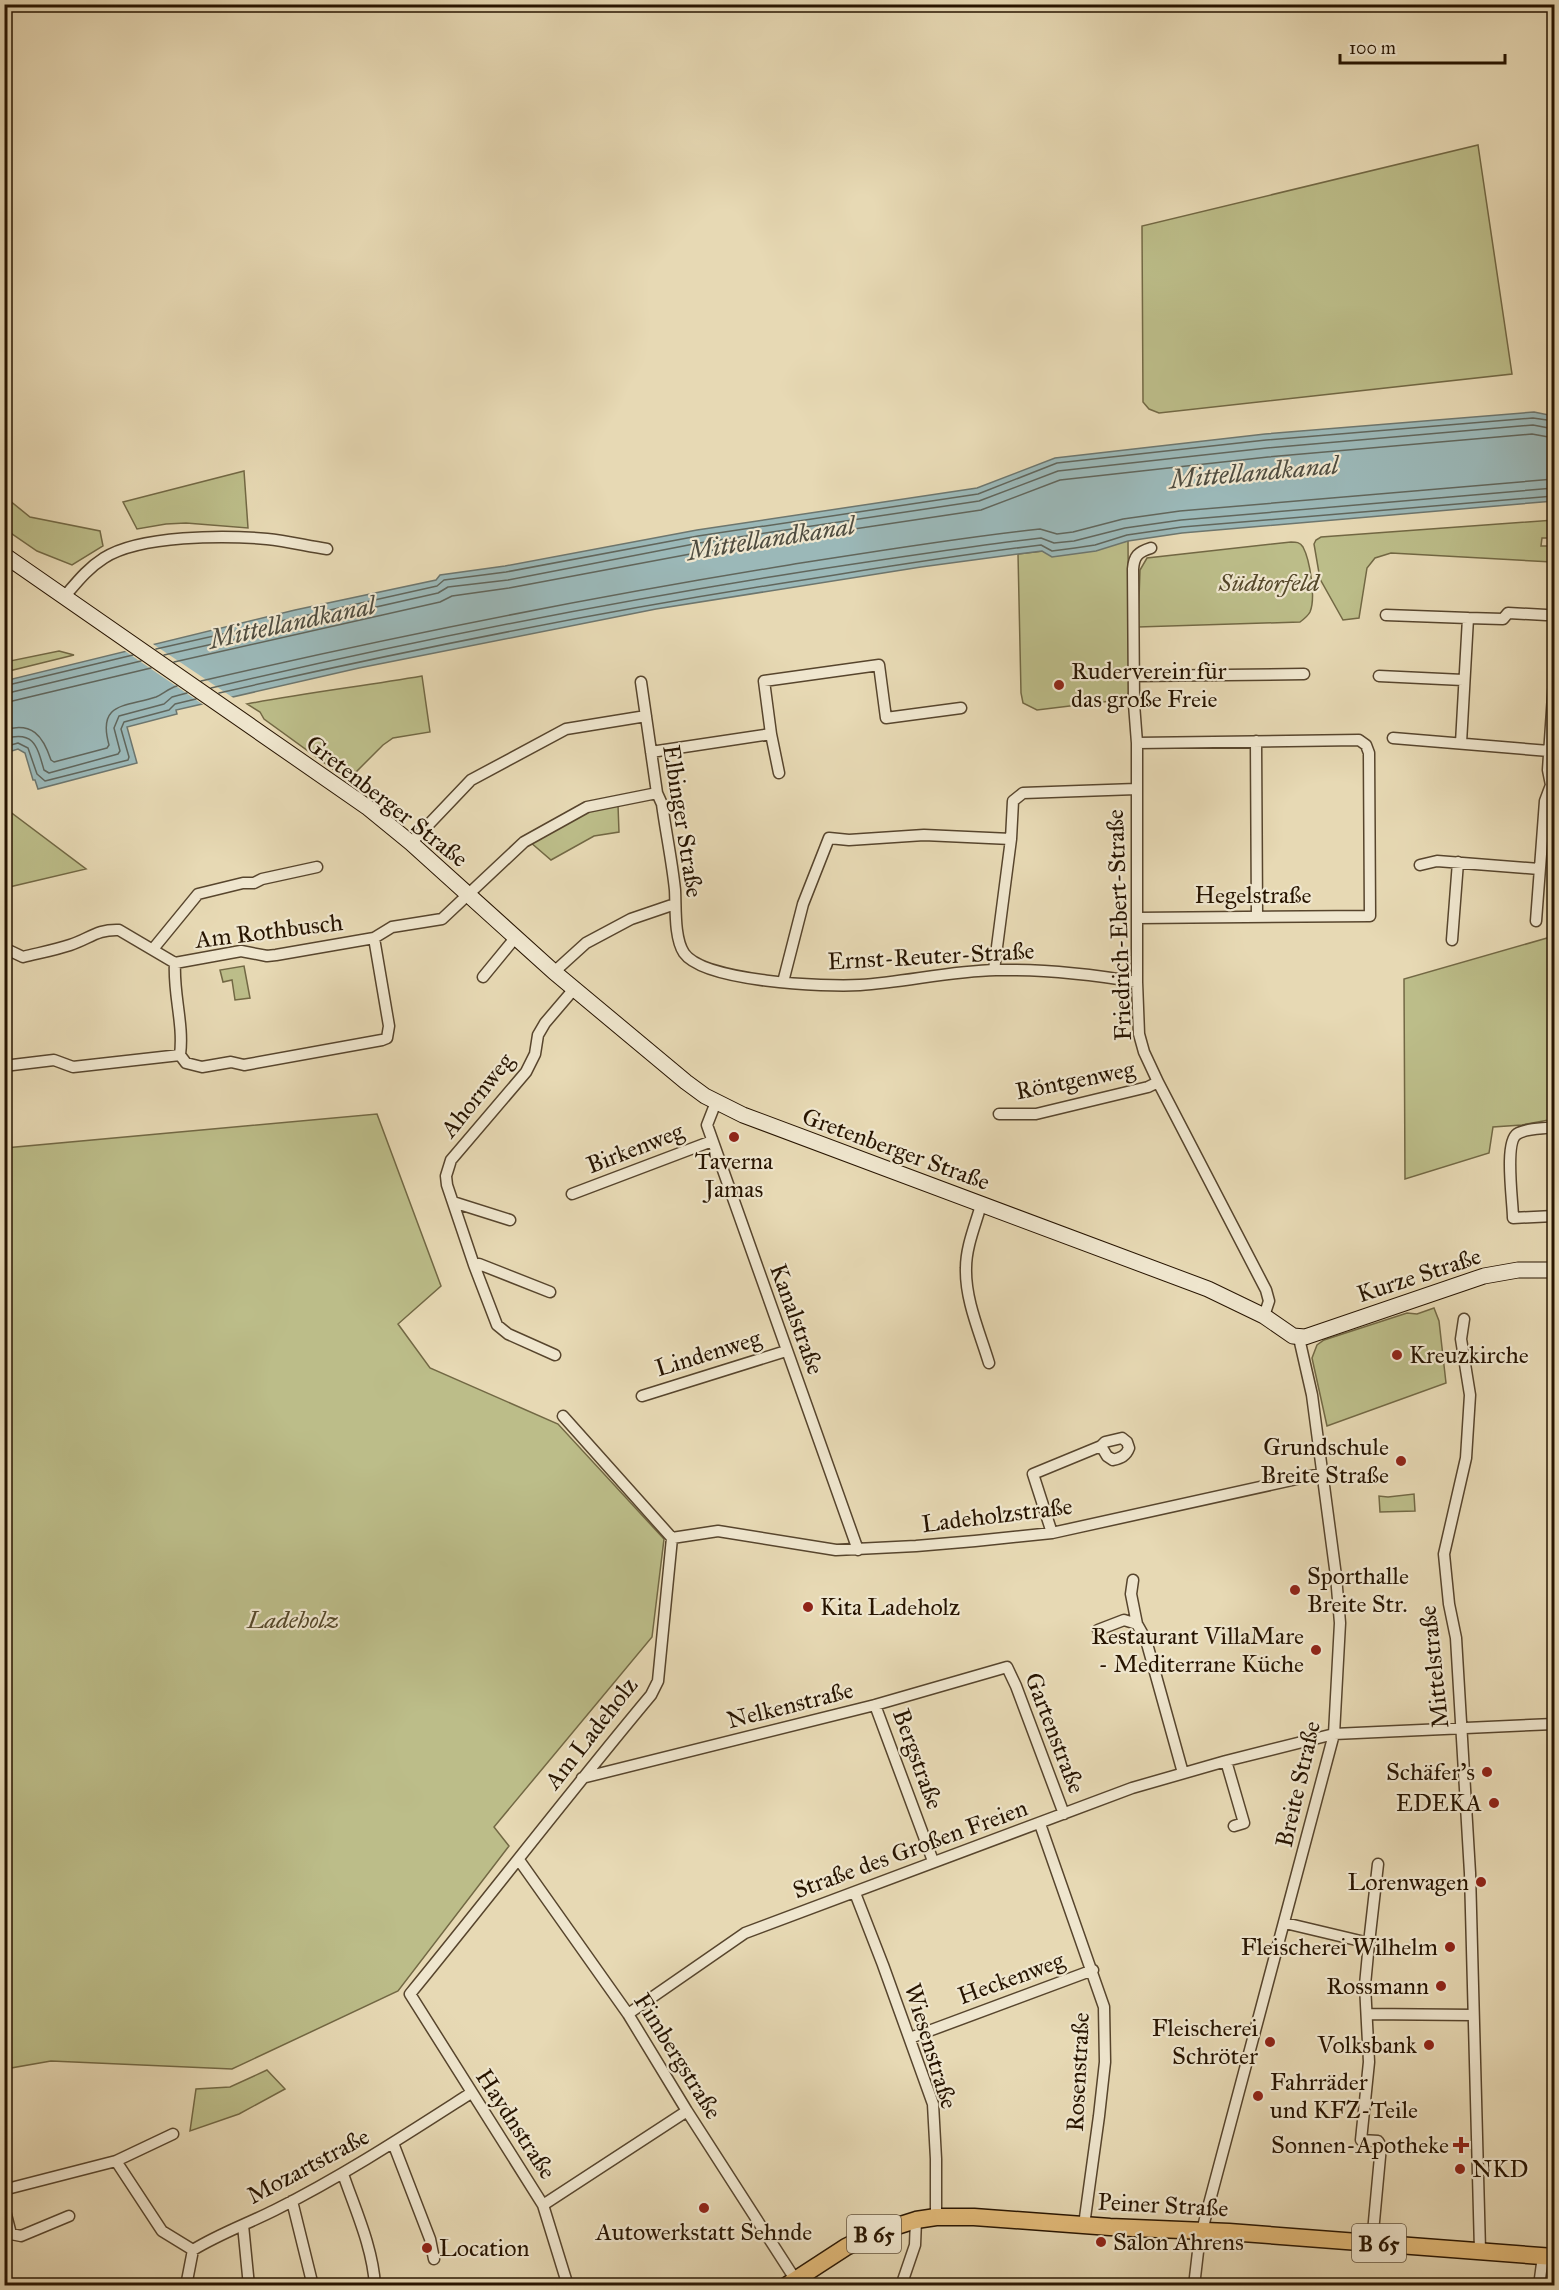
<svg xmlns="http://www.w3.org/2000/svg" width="1559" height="2290" font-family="'IM FELL Great Primer',serif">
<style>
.green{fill:#bcbd89;stroke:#726844;stroke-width:1.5}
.water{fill:#9bb8b8;stroke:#6d766e;stroke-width:1.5}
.pier{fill:#e7d9b4}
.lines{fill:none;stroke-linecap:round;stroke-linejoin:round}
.shore{stroke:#61665c;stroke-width:1.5}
.street-casing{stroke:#57452d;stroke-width:13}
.secondary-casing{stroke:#271400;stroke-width:17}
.primary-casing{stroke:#271400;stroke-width:19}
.street{stroke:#efe6ce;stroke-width:10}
.secondary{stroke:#efe6ce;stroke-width:15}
.primary{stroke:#e4bc7a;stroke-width:16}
.poi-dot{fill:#8f2418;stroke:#efe6ce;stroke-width:2}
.labels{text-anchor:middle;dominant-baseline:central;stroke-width:4.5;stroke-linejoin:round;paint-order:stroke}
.shield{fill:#efe6ce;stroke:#63533e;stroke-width:1.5}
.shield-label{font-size:22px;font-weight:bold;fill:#271400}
.park-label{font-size:24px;font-style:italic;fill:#544729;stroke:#efe6ce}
.poi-label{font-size:24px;fill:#271400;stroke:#efe6ce;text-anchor:end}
.street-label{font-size:24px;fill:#271400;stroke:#efe6ce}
.water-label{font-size:26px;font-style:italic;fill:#504d40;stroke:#efe6ce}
</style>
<rect width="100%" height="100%" fill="#e7d9b4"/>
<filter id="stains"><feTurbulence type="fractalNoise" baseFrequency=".00333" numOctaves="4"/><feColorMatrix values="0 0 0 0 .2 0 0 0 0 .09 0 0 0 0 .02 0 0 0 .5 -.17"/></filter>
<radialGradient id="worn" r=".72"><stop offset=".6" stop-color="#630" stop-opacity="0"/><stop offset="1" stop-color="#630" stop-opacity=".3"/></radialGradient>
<path class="green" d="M 1478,145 L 1512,374 L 1159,413 L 1149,409 L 1143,402 L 1142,226 Z
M 244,471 L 248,528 L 186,523 L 166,524 L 137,529 L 123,502 Z
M 4,496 L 30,517 L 100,531 L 103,546 L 72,565 L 37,551 L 5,529 Z
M 1554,520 L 1554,538 L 1542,538 L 1541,546 L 1554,546 L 1554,564 L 1552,562 L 1391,553 L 1375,558 L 1367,568 L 1359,618 L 1343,620 L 1320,579 L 1314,544 L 1316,540 L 1321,537 Z
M 1128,541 L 1129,691 L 1127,699 L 1037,710 L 1023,703 L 1021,693 L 1018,554 Z
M 1291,542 C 1296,542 1300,542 1303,547 C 1310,560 1316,598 1310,612 C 1308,616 1304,619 1300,622 L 1138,627 L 1140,570 L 1147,558 Z
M 59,651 L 74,655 L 5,672 L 5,662 Z
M 422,676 L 430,732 L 393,738 L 383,745 L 348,780 L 264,719 L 260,712 L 247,704 C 305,693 364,686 422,676 Z
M 618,805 L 619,832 L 594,836 L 551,860 L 530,842 L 590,809 Z
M 4,808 L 5,808 L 86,869 L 5,888 Z
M 1554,936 L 1554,1119 L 1522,1125 L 1493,1127 L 1489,1153 L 1405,1179 L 1404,979 Z
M 244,966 L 250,998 L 235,1000 L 232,980 L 223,982 L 220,970 Z
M 377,1114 L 441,1286 L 398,1324 L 430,1368 L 558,1424 L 664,1539 L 652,1637 L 494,1827 L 509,1846 L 398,1991 L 232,2069 L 51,2061 L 5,2069 L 5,1148 Z
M 1434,1308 L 1439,1321 L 1446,1383 L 1327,1426 L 1312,1358 L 1317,1345 L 1324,1340 L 1407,1313 L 1417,1314 Z
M 1414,1494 L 1415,1511 L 1380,1512 L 1379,1496 L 1388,1497 Z
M 267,2070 L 285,2089 L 239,2114 L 190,2131 L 196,2089 L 230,2087 Z"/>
<path class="water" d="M 1534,412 L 1554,416 L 1554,501 L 1182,533 L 1128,541 L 1096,551 L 1052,557 L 1042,551 L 1018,554 L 921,567 L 656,609 L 359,668 L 176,710 L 177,714 L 127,727 L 137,763 L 38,789 L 35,780 L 33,780 L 25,753 L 18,749 L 5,753 L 4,681 L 295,610 L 436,580 L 440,575 L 505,566 L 697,530 L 977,488 L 1055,458 L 1265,434 Z"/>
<path class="pier" d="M 150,642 L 235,699 L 205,706 L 122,649 Z"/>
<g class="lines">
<path class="shore" d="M 156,649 L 437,586 L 444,580 L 506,572 L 698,536 L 978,494 L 1057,463 L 1266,440 L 1533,418 L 1554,421
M 164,655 L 438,593 L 448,587 L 508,580 L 699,543 L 979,501 L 1058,471 L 1267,448 L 1533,425 L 1554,429
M 174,662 L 440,602 L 452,596 L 509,588 L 701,552 L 981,510 L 1060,480 L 1268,457 L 1532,434 L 1554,438
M 201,681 C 396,636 591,597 789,565 C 872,552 956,538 1040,529 L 1057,534 L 1073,532 L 1123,519 L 1180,511 L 1554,479
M 4,686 L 133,655
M 211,688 C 402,643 595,605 789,574 C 873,561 957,548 1041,538 L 1054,543 L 1074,541 L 1125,528 L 1181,520 L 1554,488
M 219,693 C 408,650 598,612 790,582 C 873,569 957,555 1041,545 L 1052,551 L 1075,548 L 1095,545 L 1127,535 L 1182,527 L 1554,496
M 4,694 L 141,661
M 4,703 L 151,668
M 4,730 C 32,721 43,736 51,760 L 54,762 L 107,748 L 109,745 C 97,702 125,707 156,697 C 163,694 169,688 177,686
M 4,739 C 34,730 37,746 44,770 L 49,773 L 118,754 L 120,751 L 114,728 L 119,716 L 164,704 L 172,697 L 187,693
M 4,747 L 18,743 L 28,748 L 37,774 L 45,781 L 128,760 L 129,757 L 121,729 L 124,722 L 169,710 L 175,704 L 196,699"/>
<defs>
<path id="street" d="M 1151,548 C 1138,552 1134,556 1133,569 L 1134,704 L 1137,743 L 1137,982 L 1139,1034 L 1144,1052 L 1158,1082 L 1266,1290 L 1269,1301 L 1264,1316
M 65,596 C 77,582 88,568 104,558 C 140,535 225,535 267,539 C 287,541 307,546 327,549
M 1386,615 L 1468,618
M 1134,676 L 1304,674
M 1379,676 L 1463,680
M 641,682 L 657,793 L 662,804 C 666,833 672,861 675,890 C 676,907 674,938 684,953 C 704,982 825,987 860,985 C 905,982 951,971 996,970 C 1043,969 1090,974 1137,982
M 771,734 L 779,773
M 1393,738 L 1549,751
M 1256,741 L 1257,916
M 1137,743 L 1359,740 L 1366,745 L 1369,753 L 1370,916 L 1137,918
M 1461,743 L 1468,618 L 1503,619 L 1508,613 L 1546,615
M 651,752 L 771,734 L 764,681 L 879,665 L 886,718 L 961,708
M 1551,785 L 1548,770 L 1554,680
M 411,843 L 471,780 L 566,729 L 646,716
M 1420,865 L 1437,861 L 1539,869
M 1536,921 L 1545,801 L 1551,785
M 1452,940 L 1458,862
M 4,948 L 23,957 C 39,953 55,950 70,945 C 89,939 97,929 119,930 L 175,963 L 241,951 L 267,956 L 276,955 L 374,938 L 392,927 L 442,919 L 524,842 L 587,807 L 657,793
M 153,949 L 198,894 L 243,883 L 254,883 L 262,879 L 317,867
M 175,963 C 173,994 184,1024 180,1055 L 186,1063 L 202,1067 L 231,1062 L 244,1065 L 382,1040 L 387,1038 L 389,1026 L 374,938
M 994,970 L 1011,839 L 1013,801 L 1023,793 L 1136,789
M 554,972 L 586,943 L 631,919 L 675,904
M 483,977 L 515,938
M 783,982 L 803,904 L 829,838 L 849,840 L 924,835 L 1011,839
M 4,1066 L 54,1060 L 73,1067 L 180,1055
M 716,1102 L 707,1125 L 858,1550
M 999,1114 L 1036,1114 L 1148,1087 L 1158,1082
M 1554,1127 C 1544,1129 1526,1128 1517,1134 C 1504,1143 1513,1202 1513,1218 L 1554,1216
M 572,1194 L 712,1141
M 453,1202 L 510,1220
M 981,1205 C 975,1226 966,1247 966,1268 C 965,1300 980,1333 989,1363
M 474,1265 L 479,1264 L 550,1292
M 1464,1319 L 1461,1339 L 1470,1395 L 1466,1458 L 1444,1554 L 1449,1604 L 1456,1638 L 1470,1873 L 1480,2250
M 555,1355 L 508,1334 L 497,1325 L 474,1265 L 447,1185 L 446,1176 L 451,1160 L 526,1072 L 535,1054 L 538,1035 L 545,1023 L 574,989
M 642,1396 L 786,1351
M 563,1416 L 672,1538 L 658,1681 L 651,1695 C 569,1793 491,1895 410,1994 L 543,2205 L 568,2286
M 1052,1533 L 1033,1474 L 1101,1446 L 1105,1442 L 1122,1438 L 1127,1442 L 1129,1448 C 1126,1456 1121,1458 1113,1460 L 1107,1456 L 1101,1446
M 672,1538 L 718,1531 L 836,1550 L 916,1546 L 975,1541 L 1052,1533 L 1324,1473
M 1133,1580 L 1131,1594 L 1137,1624
M 1098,1630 L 1124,1620 L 1137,1624 L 1146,1640 L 1183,1773
M 875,1705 L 933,1861
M 1226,1761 L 1244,1823 L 1234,1826
M 582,1778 L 875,1705 L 1007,1667 L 1016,1686 L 1064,1814
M 1040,1824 L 1104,2007 L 1105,2062 L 1099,2116 L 1084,2225
M 519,1860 L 628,2014 L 687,2111 L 795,2279
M 855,1893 L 883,1965 L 933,2104 L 936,2159 L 936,2217
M 1285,1923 L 1369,1943 L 1365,1985 L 1369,2062 L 1361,2140 L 1378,2141 L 1381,2146 L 1372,2243
M 1369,1943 L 1378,1864
M 628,2014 L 745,1933 L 1132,1788 L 1226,1761 L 1334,1734 L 1554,1724
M 1367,2014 L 1473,2015
M 910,2038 L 1093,1970
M 393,2143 L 430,2239 L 434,2259
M 116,2161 L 162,2231 L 193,2250
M 343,2174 C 355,2209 373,2248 375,2286
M 4,2194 L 7,2189 L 116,2161 L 173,2134
M 292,2201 L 313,2286
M 543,2205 L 687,2111
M 4,2207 L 11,2234 L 21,2236 L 69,2216
M 243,2225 L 249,2286
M 186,2286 L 193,2250 C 219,2234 247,2224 275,2210 C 343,2176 407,2134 471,2093
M 901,2286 L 915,2245 L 916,2220
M 1194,2286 L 1199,2243 L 1205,2219 L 1334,1734 L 1340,1623 L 1336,1576 L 1312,1395 L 1299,1338
M 1539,2286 L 1543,2256"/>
<path id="secondary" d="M 4,555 L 367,807 L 411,843 L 554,972 L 686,1082 L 705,1096 L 743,1115 L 1208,1289 L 1264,1316 L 1293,1336 L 1305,1337 L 1484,1276 L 1518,1270 L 1554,1270"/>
<path id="primary" d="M 786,2286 L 846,2247 L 872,2234 L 916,2220 L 936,2217 L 974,2217 L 1110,2227 L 1229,2232 L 1554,2257"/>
</defs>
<use href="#street" class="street-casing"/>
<use href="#secondary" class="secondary-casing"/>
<use href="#primary" class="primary-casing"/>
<use href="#street" class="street"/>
<use href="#secondary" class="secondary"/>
<use href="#primary" class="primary"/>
</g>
<g class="poi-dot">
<circle cx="1059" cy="685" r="6"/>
<circle cx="734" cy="1137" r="6"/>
<circle cx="1397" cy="1355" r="6"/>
<circle cx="1401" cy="1461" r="6"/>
<circle cx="1295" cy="1590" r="6"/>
<circle cx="808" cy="1607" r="6"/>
<circle cx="1316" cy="1650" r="6"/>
<circle cx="1487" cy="1772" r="6"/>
<circle cx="1494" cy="1803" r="6"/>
<circle cx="1481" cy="1882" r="6"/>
<circle cx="1450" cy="1947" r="6"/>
<circle cx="1441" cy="1986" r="6"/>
<circle cx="1270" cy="2042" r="6"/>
<circle cx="1429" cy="2045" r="6"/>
<circle cx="1258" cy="2096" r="6"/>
<path d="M1458 2136h6v6h6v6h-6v6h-6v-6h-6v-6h6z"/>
<circle cx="1460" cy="2169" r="6"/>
<circle cx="704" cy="2208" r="6"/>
<circle cx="1101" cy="2242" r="6"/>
<circle cx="427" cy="2248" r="6"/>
</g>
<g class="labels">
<g class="shield">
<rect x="847" y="2215" width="54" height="38" rx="4.5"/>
<rect x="1352" y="2224" width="54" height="38" rx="4.5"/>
</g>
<g class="shield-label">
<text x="874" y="2234">B 65</text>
<text x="1379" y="2243">B 65</text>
</g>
<g class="park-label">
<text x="1269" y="583">Südtorfeld</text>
<text x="293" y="1620">Ladeholz</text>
</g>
<g class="poi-label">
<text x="1071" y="671" text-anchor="start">Ruderverein für<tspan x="1071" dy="28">das große Freie</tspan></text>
<text x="734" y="1161" text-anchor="middle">Taverna<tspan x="734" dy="28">Jamas</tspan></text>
<text x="1409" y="1355" text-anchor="start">Kreuzkirche</text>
<text x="1389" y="1447">Grundschule<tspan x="1389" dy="28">Breite Straße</tspan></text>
<text x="1307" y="1576" text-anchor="start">Sporthalle<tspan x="1307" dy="28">Breite Str.</tspan></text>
<text x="820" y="1607" text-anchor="start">Kita Ladeholz</text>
<text x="1304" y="1636">Restaurant VillaMare<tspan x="1304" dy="28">- Mediterrane Küche</tspan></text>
<text x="1475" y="1772">Schäfer's</text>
<text x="1482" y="1803">EDEKA</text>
<text x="1469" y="1882">Lorenwagen</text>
<text x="1438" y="1947">Fleischerei Wilhelm</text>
<text x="1429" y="1986">Rossmann</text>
<text x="1258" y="2028">Fleischerei<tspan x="1258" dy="28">Schröter</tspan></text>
<text x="1417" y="2045">Volksbank</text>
<text x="1270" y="2082" text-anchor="start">Fahrräder<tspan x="1270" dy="28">und KFZ-Teile</tspan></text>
<text x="1449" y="2145">Sonnen-Apotheke</text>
<text x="1472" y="2169" text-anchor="start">NKD</text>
<text x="704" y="2232" text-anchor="middle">Autowerkstatt Sehnde</text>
<text x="1113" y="2242" text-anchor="start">Salon Ahrens</text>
<text x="439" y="2248" text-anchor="start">Location</text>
</g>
<g class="street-label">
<text transform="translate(387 801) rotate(38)">Gretenberger Straße</text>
<text transform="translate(683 821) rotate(81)">Elbinger Straße</text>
<text x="1253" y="895">Hegelstraße</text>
<text transform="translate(1119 925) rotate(-92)">Friedrich-Ebert-Straße</text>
<text transform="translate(269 931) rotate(-7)">Am Rothbusch</text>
<text transform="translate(931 956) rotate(-3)">Ernst-Reuter-Straße</text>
<text transform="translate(1075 1080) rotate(-11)">Röntgenweg</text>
<text transform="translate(477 1095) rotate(-51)">Ahornweg</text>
<text transform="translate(635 1148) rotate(-21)">Birkenweg</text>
<text transform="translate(896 1149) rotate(20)">Gretenberger Straße</text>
<text transform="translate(1419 1275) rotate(-18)">Kurze Straße</text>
<text transform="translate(797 1319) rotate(70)">Kanalstraße</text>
<text transform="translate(708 1353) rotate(-17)">Lindenweg</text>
<text transform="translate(997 1515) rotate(-7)">Ladeholzstraße</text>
<text transform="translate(1434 1667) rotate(-96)">Mittelstraße</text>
<text transform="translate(790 1705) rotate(-14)">Nelkenstraße</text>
<text transform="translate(591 1733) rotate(-52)">Am Ladeholz</text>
<text transform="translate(1055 1733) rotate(69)">Gartenstraße</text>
<text transform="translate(918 1759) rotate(70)">Bergstraße</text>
<text transform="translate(1298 1784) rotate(-77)">Breite Straße</text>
<text transform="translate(910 1849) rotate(-20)">Straße des Großen Freien</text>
<text transform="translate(1011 1978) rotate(-20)">Heckenweg</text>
<text transform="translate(931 2046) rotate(73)">Wiesenstraße</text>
<text transform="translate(678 2056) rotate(58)">Fimbergstraße</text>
<text transform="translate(1078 2072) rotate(-87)">Rosenstraße</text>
<text transform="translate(516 2124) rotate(57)">Haydnstraße</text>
<text transform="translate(308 2166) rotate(-28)">Mozartstraße</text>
<text transform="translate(1163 2205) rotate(3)">Peiner Straße</text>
</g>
<g class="water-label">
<text transform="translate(1254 472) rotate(-5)">Mittellandkanal</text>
<text transform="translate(771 538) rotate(-9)">Mittellandkanal</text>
<text transform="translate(292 622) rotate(-12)">Mittellandkanal</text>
</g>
</g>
<rect width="1559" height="2290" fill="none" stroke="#e7d9b4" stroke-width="24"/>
<rect x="6" y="6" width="1547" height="2278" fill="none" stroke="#271400" stroke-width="3"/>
<rect x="12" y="12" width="1535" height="2266" fill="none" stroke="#271400" stroke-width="1.5"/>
<path d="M1340 54v9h165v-9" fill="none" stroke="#271400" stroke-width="3"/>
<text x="1349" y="54" font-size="18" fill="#271400" stroke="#efe6ce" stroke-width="4.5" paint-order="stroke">100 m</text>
<rect width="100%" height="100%" filter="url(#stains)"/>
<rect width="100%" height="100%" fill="url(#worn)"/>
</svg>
